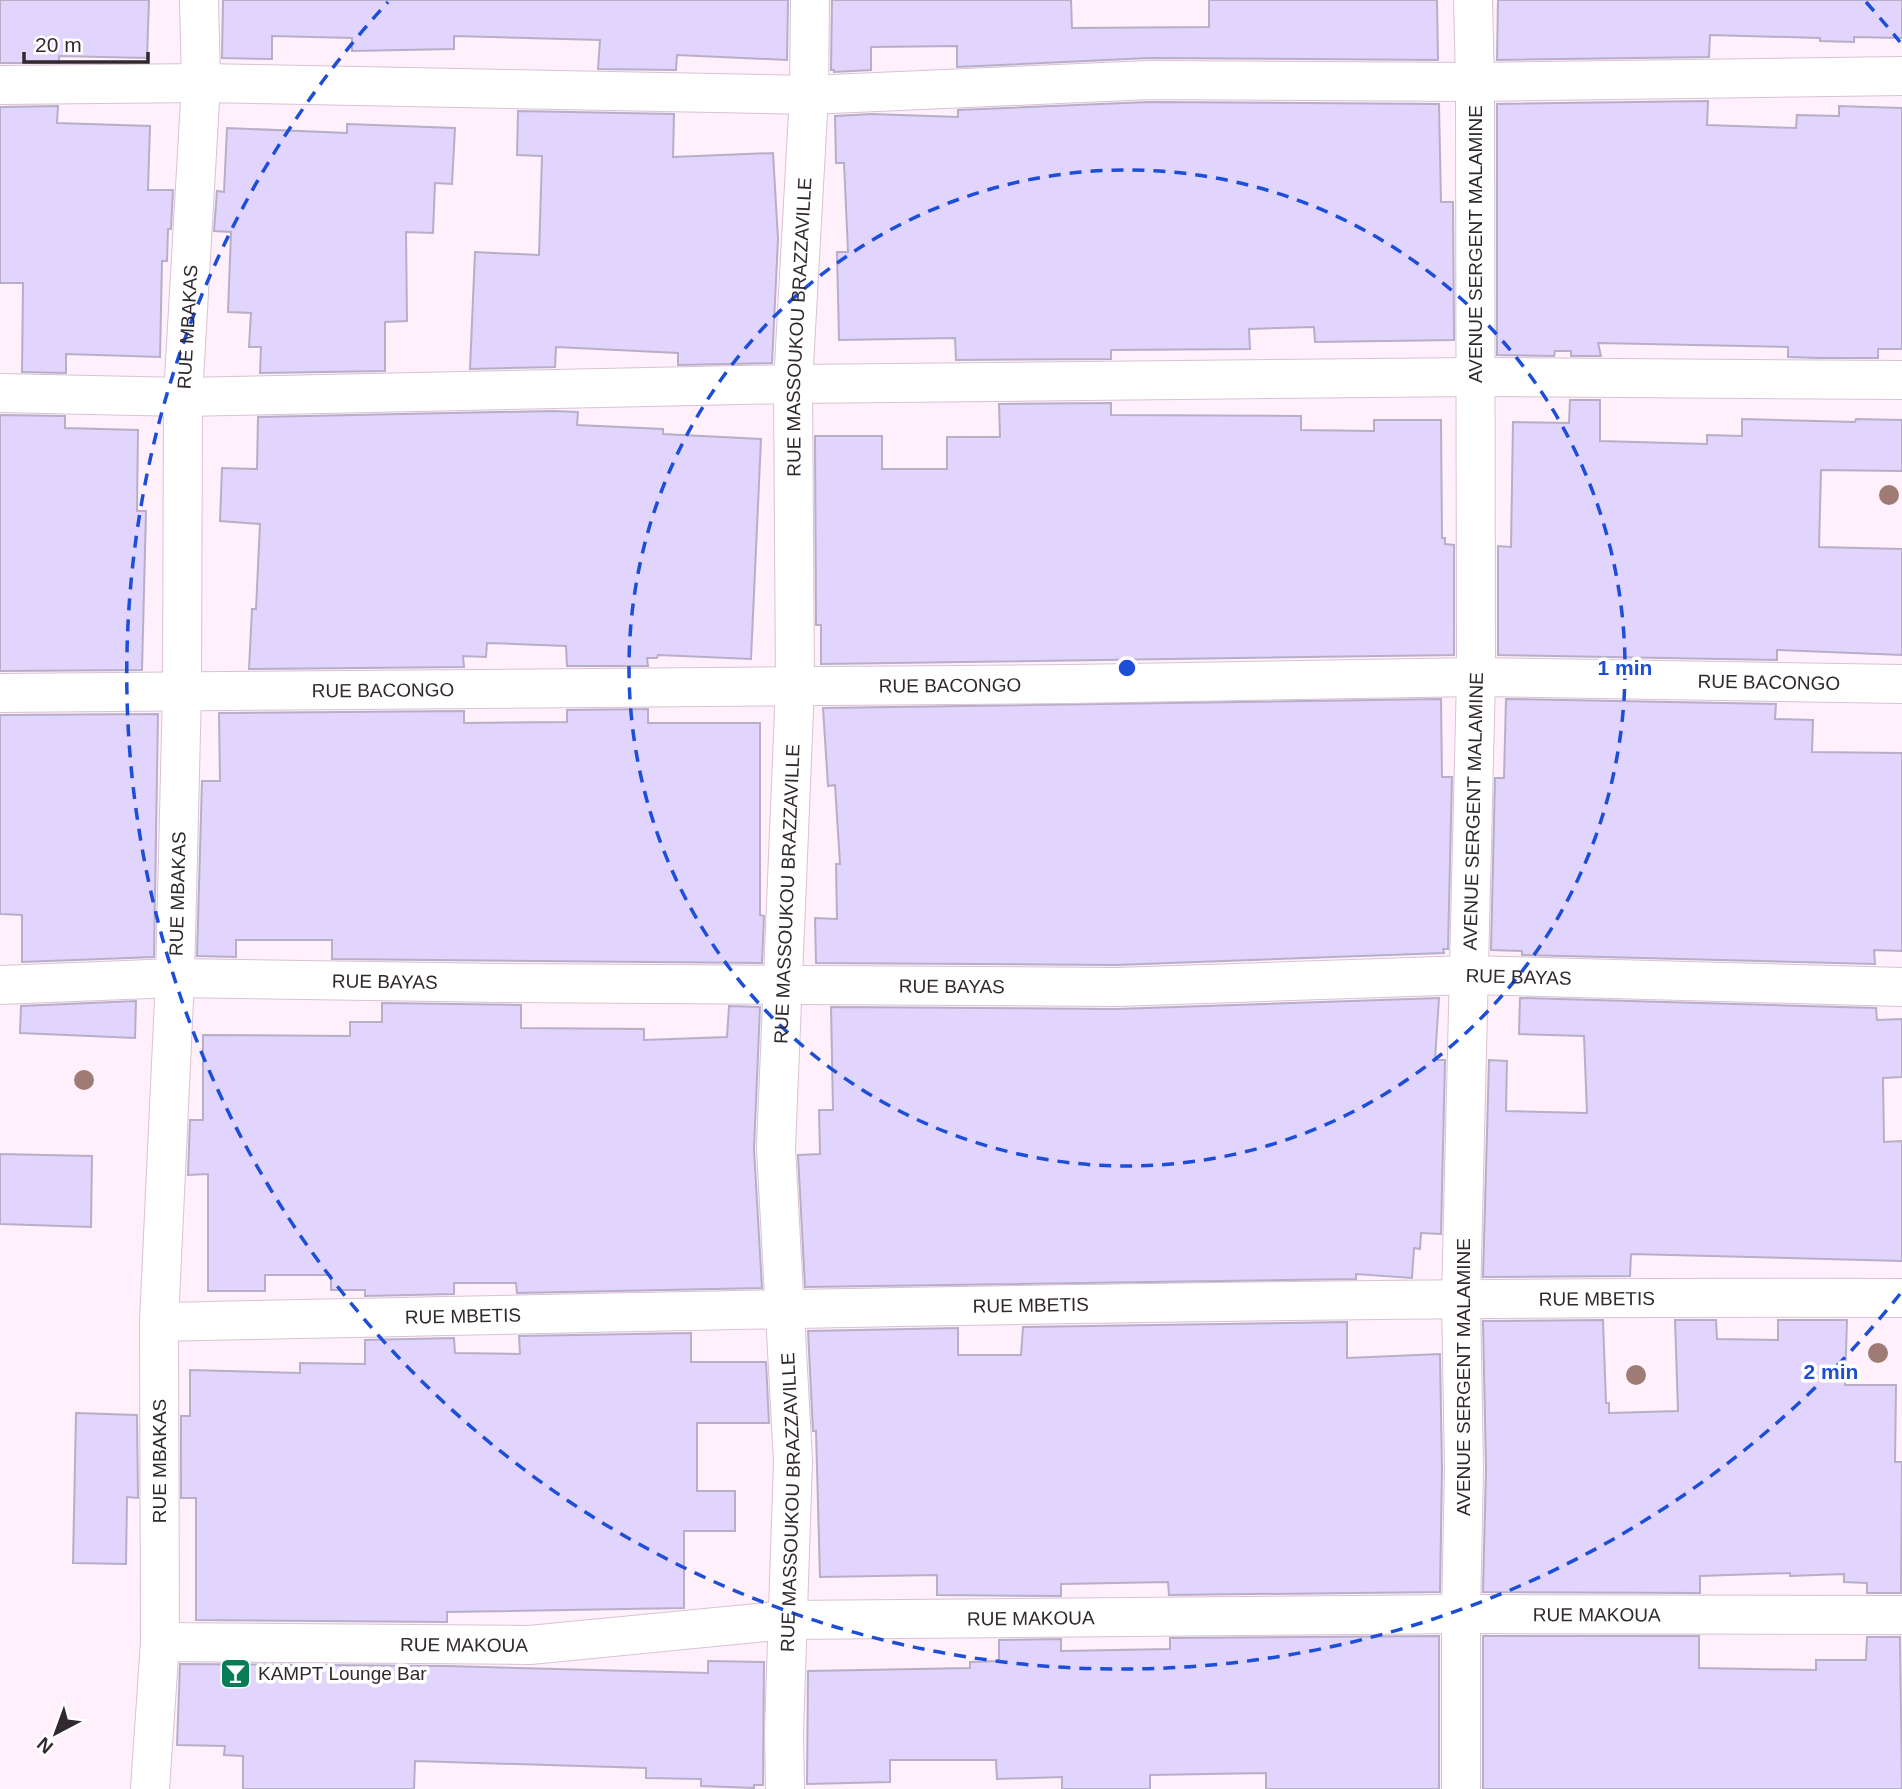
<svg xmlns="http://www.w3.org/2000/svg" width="1902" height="1789" font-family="Arial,sans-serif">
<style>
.building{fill:#e1d4fd;stroke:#b6afc7;stroke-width:2}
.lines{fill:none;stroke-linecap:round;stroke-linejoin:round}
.street-casing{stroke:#d9c2d4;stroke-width:40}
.street{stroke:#fff;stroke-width:38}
.tree{fill:#9e7c75}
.ring{fill:none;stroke:#1d4ed8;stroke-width:3.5;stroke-dasharray:12 9}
.labels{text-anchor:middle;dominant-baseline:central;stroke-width:7;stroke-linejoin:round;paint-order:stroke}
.street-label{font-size:19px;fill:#31292f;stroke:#fff}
.poi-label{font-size:19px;fill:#31292f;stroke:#fff;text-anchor:start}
.centre{fill:#1d4ed8;stroke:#fff;stroke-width:3.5}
.ring-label{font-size:21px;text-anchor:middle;font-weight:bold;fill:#1d4ed8;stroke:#fff;stroke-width:7;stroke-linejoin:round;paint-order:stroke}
</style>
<rect width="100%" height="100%" fill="#fff0fb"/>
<path class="building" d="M 0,0 L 149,0 L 147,58 L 59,56 L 59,63 L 0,63 Z
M 223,0 L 788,0 L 787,60 L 677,55 L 676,70 L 598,69 L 600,40 L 454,36 L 454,49 L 352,51 L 352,38 L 272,36 L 272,59 L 222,58 Z
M 832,0 L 1071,0 L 1072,28 L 1209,27 L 1209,0 L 1437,0 L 1438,60 L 1149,58 L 957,67 L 957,46 L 871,47 L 871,70 L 834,72 L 834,70 L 831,70 Z
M 1498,0 L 1902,0 L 1902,38 L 1854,37 L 1854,42 L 1820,41 L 1820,38 L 1710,35 L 1709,57 L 1497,60 Z
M 1708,101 L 1707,125 L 1796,128 L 1797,115 L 1839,116 L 1839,106 L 1902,108 L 1902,349 L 1878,349 L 1878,358 L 1819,358 L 1788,357 L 1788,347 L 1598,343 L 1601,356 L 1571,356 L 1571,351 L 1555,351 L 1554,356 L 1497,355 L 1497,104 Z
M 1149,102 L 1439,104 L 1441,202 L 1453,202 L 1454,340 L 1315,342 L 1314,327 L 1249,329 L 1250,349 L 1111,350 L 1111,359 L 956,360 L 955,338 L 839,340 L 837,252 L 848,252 L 844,163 L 836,163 L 835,116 L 872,114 L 958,117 L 958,110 Z
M 58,106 L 57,123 L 150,126 L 148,190 L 173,190 L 171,229 L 168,229 L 167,261 L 162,261 L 160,357 L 66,354 L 66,373 L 22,372 L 23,283 L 0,283 L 0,107 Z
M 518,111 L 674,114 L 673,157 L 773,153 L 778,239 L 772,363 L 678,365 L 678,353 L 556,347 L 555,367 L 470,369 L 475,252 L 539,255 L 542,156 L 517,155 Z
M 347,124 L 455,128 L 452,184 L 435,183 L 433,233 L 406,232 L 407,321 L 385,322 L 385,371 L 260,373 L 261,347 L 249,347 L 251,313 L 228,312 L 231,232 L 214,231 L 217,191 L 224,192 L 227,128 L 347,133 Z
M 1570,400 L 1600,400 L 1600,441 L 1707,444 L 1707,435 L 1742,436 L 1742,419 L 1855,422 L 1856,419 L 1902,420 L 1902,471 L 1821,470 L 1819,547 L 1902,549 L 1902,655 L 1777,650 L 1777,660 L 1498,655 L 1498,546 L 1511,547 L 1513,422 L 1569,423 Z
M 1111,403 L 1111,415 L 1301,416 L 1301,430 L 1374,431 L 1374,420 L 1441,420 L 1442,538 L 1445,538 L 1445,544 L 1454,545 L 1454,655 L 821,664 L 821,625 L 816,625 L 815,436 L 882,436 L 882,469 L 947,469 L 947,437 L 1000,437 L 999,404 Z
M 553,411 L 578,412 L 577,425 L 663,429 L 663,434 L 761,439 L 751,659 L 658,655 L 657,658 L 647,658 L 648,666 L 567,666 L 566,646 L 487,643 L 486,657 L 463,656 L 464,667 L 249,669 L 252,609 L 256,609 L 260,524 L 220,521 L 222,468 L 257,469 L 258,417 Z
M 0,415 L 65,416 L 65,428 L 138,430 L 137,511 L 146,511 L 142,670 L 0,671 Z
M 1441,699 L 1442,777 L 1452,777 L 1448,949 L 1443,949 L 1444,953 L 1116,965 L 816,963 L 815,918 L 837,919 L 836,864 L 840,864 L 835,785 L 828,786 L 823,708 Z
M 1506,699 L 1776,704 L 1775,719 L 1813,720 L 1812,752 L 1902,753 L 1902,951 L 1874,950 L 1875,964 L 1522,955 L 1522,951 L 1491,950 L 1495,778 L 1504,778 Z
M 648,709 L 648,723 L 760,723 L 760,915 L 764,916 L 762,963 L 332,959 L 332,940 L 236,940 L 236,957 L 197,956 L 202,781 L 220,781 L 219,713 L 464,711 L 464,723 L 567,722 L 567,710 Z
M 158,714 L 154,957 L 22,962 L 22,915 L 0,914 L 0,715 Z
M 1439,998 L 1435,1060 L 1445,1060 L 1441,1234 L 1421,1233 L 1420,1249 L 1414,1248 L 1412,1278 L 1356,1274 L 1356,1279 L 805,1287 L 798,1155 L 820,1154 L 819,1110 L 833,1110 L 831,1007 L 1116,1009 Z
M 1520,998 L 1876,1008 L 1877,1020 L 1902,1019 L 1902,1077 L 1883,1078 L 1884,1142 L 1902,1141 L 1902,1261 L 1631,1254 L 1630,1276 L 1483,1277 L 1489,1060 L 1507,1061 L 1506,1111 L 1587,1113 L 1584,1036 L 1519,1034 Z
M 136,1001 L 135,1038 L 20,1033 L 21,1006 Z
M 382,1003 L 521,1005 L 521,1028 L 644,1029 L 644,1040 L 727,1037 L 729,1006 L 760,1007 L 754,1149 L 762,1288 L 517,1293 L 516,1283 L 454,1283 L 454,1294 L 365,1296 L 365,1290 L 331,1290 L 331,1275 L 265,1275 L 265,1291 L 208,1291 L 208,1174 L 188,1175 L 190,1120 L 203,1120 L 203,1035 L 350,1036 L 350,1022 L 382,1022 Z
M 0,1154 L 92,1156 L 91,1227 L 0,1224 Z
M 1603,1320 L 1606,1403 L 1609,1403 L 1609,1413 L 1678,1411 L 1675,1320 L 1716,1320 L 1717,1339 L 1778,1340 L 1778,1320 L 1847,1320 L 1845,1385 L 1896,1385 L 1895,1462 L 1902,1462 L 1901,1593 L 1867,1593 L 1867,1583 L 1844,1582 L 1844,1574 L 1790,1576 L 1790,1573 L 1700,1576 L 1700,1593 L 1483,1592 L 1486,1469 L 1483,1321 Z
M 1347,1322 L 1347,1358 L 1440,1354 L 1442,1469 L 1440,1592 L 1169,1595 L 1168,1582 L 1061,1584 L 1061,1596 L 937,1595 L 937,1575 L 820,1577 L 816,1431 L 813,1431 L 808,1331 L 958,1328 L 958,1355 L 1021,1355 L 1023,1327 Z
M 691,1333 L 691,1362 L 766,1362 L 769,1423 L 697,1423 L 697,1491 L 735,1491 L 735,1531 L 684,1531 L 684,1608 L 447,1612 L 447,1622 L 196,1620 L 196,1498 L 181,1498 L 181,1416 L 190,1416 L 190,1370 L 300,1373 L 300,1363 L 365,1364 L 365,1340 L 454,1338 L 455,1353 L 520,1354 L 519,1336 Z
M 76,1413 L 137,1415 L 138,1498 L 127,1497 L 126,1564 L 73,1563 Z
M 1439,1636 L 1439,1789 L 1266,1789 L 1266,1773 L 1150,1775 L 1150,1789 L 1062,1789 L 1062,1777 L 997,1779 L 996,1760 L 890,1760 L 890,1782 L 807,1784 L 808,1671 L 970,1668 L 970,1662 L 999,1661 L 999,1640 L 1061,1639 L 1061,1651 L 1170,1649 L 1170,1638 Z
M 1483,1636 L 1699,1636 L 1699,1668 L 1816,1670 L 1816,1660 L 1866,1660 L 1867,1637 L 1900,1637 L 1902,1789 L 1483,1789 Z
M 708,1661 L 764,1662 L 763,1785 L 754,1785 L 754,1788 L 701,1786 L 701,1779 L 646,1778 L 646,1768 L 415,1761 L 414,1789 L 243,1789 L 243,1756 L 224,1755 L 225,1746 L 177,1745 L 180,1664 L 447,1666 L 708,1673 Z"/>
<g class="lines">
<defs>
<g id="street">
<path d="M 0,85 L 201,83 L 809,95 L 1149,80 L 1475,82 L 1902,76"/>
<path d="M 0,393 L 183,397 L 793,384 L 1474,377 L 1902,380"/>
<path id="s1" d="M 0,693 L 1071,684 L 1476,677 L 1902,684"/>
<path id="s2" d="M 0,985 L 175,978 L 502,983 L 1116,987 L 1469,975 L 1902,987"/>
<path id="s3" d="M 159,1322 C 740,1310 1321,1296 1902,1298"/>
<path id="s4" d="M 160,1642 L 530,1645 L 787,1620 L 1461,1614 L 1902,1615"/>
<path id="s5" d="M 150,1789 L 160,1642 L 159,1322 L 175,978 L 182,691 L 183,397 L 201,83 L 199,0"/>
<path id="s6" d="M 785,1789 L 784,1732 L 793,1461 L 776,1148 L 795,686 L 793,384 L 809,95 L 810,0"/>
<path id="s7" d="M 1461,1789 L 1461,1614 L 1464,1469 L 1461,1300 L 1476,677 L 1475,82 L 1473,0"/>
</g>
</defs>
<use href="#street" class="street-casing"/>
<use href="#street" class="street"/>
</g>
<g class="tree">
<circle cx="1889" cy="495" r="10"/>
<circle cx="84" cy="1080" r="10"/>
<circle cx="1878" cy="1353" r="10"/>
<circle cx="1636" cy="1375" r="10"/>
</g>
<g class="ring">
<circle cx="1127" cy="668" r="498"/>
<path d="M1900 1294A995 995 0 1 1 388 2M1866 2A995 995 0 0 1 1900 42"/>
</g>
<defs>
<symbol id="bar-square" viewBox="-11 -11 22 22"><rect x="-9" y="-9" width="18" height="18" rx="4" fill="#0a7b57" stroke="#fff"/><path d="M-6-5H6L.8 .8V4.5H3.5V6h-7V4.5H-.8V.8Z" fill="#fff"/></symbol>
</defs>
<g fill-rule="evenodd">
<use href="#bar-square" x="218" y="1656" width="35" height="35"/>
</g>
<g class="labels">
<g class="street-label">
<text transform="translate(1475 244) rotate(-90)">AVENUE SERGENT MALAMINE</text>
<text stroke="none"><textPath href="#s5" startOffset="1463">RUE MBAKAS</textPath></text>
<text stroke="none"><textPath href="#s6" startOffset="1463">RUE MASSOUKOU BRAZZAVILLE</textPath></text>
<text stroke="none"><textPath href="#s1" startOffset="1769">RUE BACONGO</textPath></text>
<text stroke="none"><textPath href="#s1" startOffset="950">RUE BACONGO</textPath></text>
<text stroke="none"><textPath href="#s1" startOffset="383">RUE BACONGO</textPath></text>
<text stroke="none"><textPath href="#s7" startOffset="978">AVENUE SERGENT MALAMINE</textPath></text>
<text stroke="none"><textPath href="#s5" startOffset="896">RUE MBAKAS</textPath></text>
<text stroke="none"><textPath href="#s6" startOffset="896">RUE MASSOUKOU BRAZZAVILLE</textPath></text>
<text stroke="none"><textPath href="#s2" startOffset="1519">RUE BAYAS</textPath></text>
<text stroke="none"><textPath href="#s2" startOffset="385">RUE BAYAS</textPath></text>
<text stroke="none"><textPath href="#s2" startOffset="952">RUE BAYAS</textPath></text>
<text stroke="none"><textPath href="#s3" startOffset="1438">RUE MBETIS</textPath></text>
<text stroke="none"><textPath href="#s3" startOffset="872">RUE MBETIS</textPath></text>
<text stroke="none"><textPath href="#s3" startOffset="304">RUE MBETIS</textPath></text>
<text transform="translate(1463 1377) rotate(-90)">AVENUE SERGENT MALAMINE</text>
<text transform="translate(159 1461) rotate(-90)">RUE MBAKAS</text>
<text stroke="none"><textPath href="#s6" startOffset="287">RUE MASSOUKOU BRAZZAVILLE</textPath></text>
<text stroke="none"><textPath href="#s4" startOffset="1438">RUE MAKOUA</textPath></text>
<text stroke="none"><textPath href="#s4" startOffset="872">RUE MAKOUA</textPath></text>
<text stroke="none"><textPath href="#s4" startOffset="304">RUE MAKOUA</textPath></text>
</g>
<g class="poi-label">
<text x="258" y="1673">KAMPT Lounge Bar</text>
</g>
</g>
<circle cx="1127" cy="668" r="10" class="centre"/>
<g class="ring-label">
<text x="1625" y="675">1 min</text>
<text x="1831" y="1379">2 min</text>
</g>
<g transform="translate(56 1733) rotate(221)" stroke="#ffffff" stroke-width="5" paint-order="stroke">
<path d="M0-5L12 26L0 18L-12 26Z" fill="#31292f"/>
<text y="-10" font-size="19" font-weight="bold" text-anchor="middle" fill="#31292f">N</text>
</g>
<path d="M24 52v10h124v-10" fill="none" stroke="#31292f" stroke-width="3.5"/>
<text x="35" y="52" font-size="21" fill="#31292f" stroke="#ffffff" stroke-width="5" paint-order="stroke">20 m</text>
</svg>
